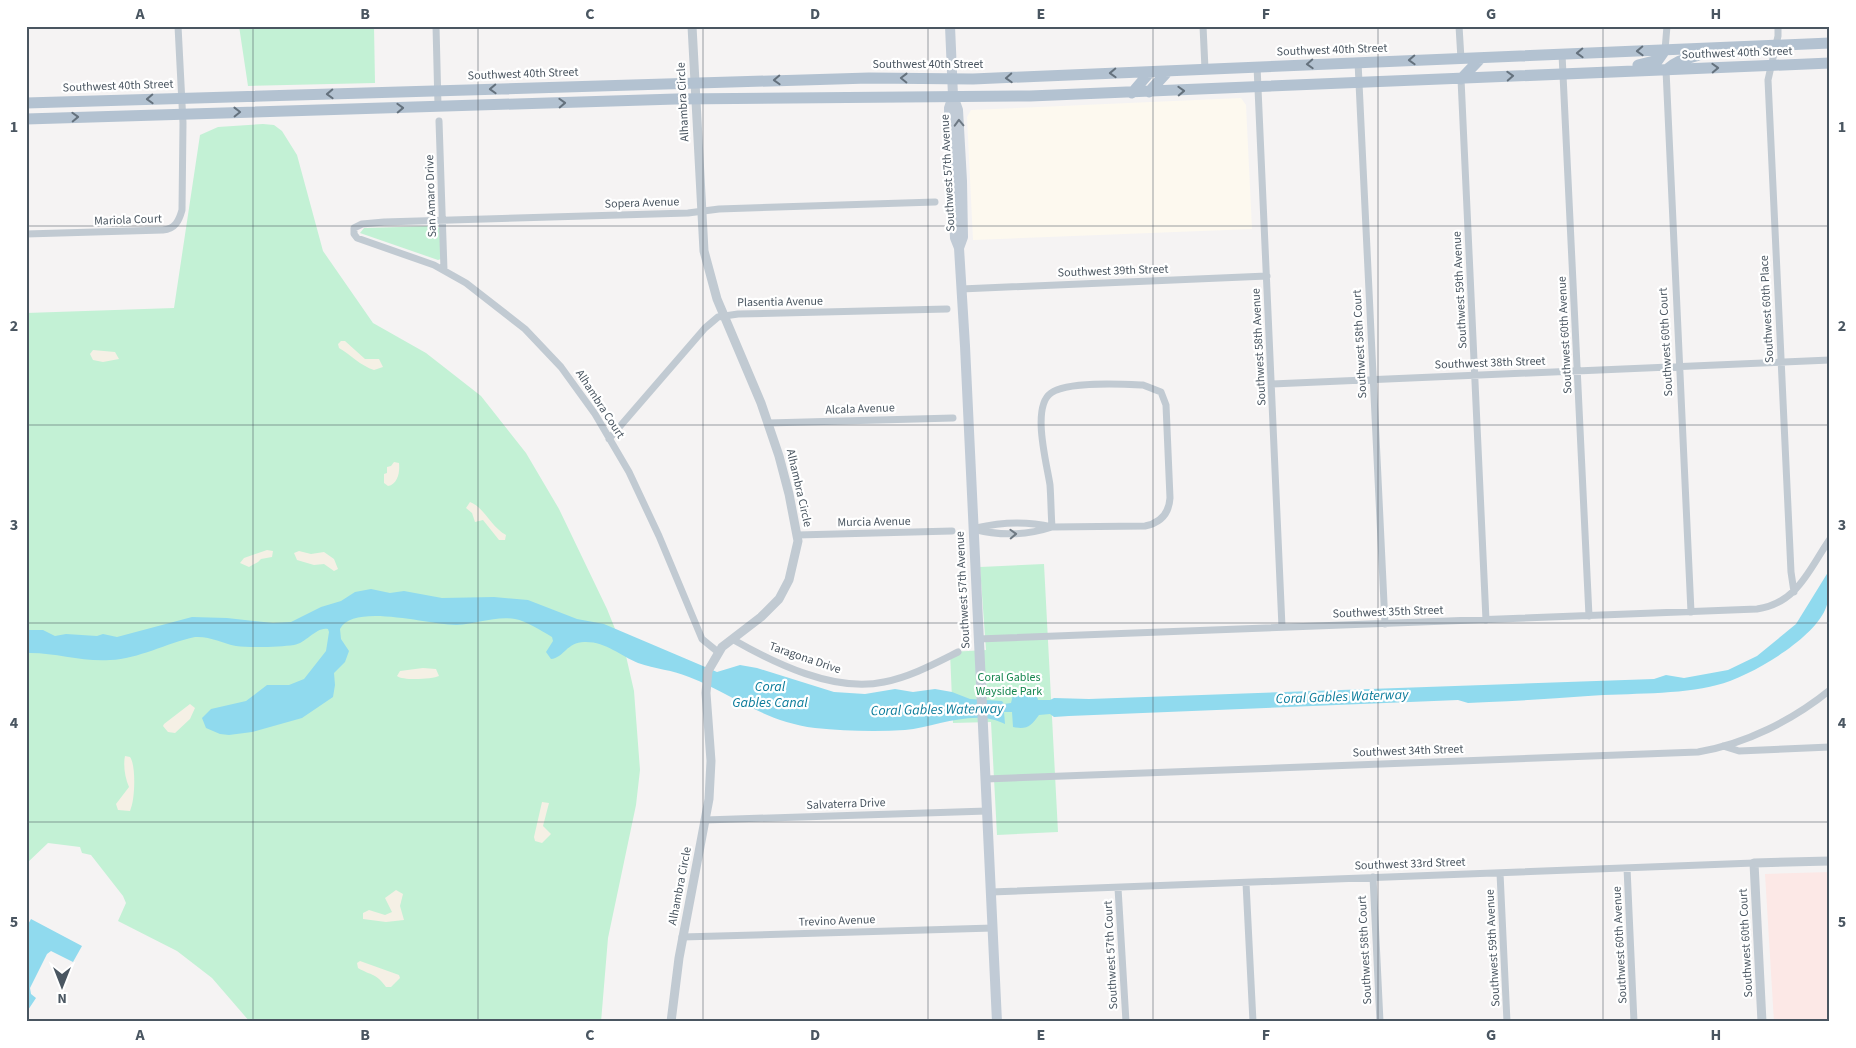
<svg xmlns="http://www.w3.org/2000/svg" width="1856" height="1048" font-family="'Source Sans 3',sans-serif">
<style>
.commercial{fill:#fdf9ef}
.medical{fill:#fce8e6}
.green{fill:#c3f1d5}
.sand{fill:#f5f0e5}
.water{fill:#90daee}
.lines{fill:none;stroke-linecap:round;stroke-linejoin:round}
.minor{stroke:#c1cad2;stroke-width:7}
.tertiary{stroke:#c1cad2;stroke-width:9}
.secondary{stroke:#c1cbd6;stroke-width:10}
.primary{stroke:#b3c2d1;stroke-width:11}
.oneway{stroke:#64717d}
.oneway2{stroke:#6e7984}
.oneway3{stroke:#6e7983}
.grid{fill:none;stroke:#4a5661;stroke-width:1;stroke-opacity:0.55}
.labels{text-anchor:middle;dominant-baseline:central;stroke-width:4.5;stroke-linejoin:round;paint-order:stroke}
.street-label{font-size:12px;fill:#4a5661;stroke:#fff}
.park-label{font-size:12px;fill:#17864f;stroke:#fff}
.water-label{font-size:14px;font-style:italic;fill:#0c7c9b;stroke:#fff}
.neatline{fill:none;stroke:#4a5661;stroke-width:2}
.grid-label{font-size:16px;text-anchor:middle;font-weight:bold;fill:#4a5661}
</style>
<rect width="100%" height="100%" fill="#f5f3f3"/>
<path class="commercial" d="M 1241,98 L 1246,105 L 1252,229 L 973,240 L 967,117 L 971,110 Z"/>
<path class="medical" d="M 1830,872 L 1830,1022 L 1774,1022 L 1765,874 Z"/>
<path class="green" d="M 239,26 L 374,26 L 375,83 L 248,86 Z
M 263,124 L 274,125 L 282,131 L 297,155 L 323,251 L 373,323 L 426,353 L 481,396 L 526,453 L 559,509 L 607,609 L 626,656 L 634,691 L 640,770 L 636,805 L 608,938 L 601,1022 L 250,1022 L 212,978 L 177,951 L 118,921 L 126,903 L 123,896 L 91,855 L 82,853 L 80,847 L 48,843 L 26,864 L 26,313 L 174,308 L 200,135 L 218,127 Z
M 435,226 L 440,228 L 441,259 L 438,260 L 360,233 L 364,228 Z
M 1044,564 L 1058,832 L 997,835 L 991,722 L 953,723 L 950,652 L 986,650 L 980,567 Z"/>
<path class="sand" d="M 341,341 L 345,341 L 365,359 L 379,359 L 383,367 L 374,370 C 361,366 351,355 339,348 L 338,344 Z
M 93,350 L 115,352 L 119,359 L 103,362 L 93,360 L 90,354 Z
M 394,462 L 399,463 C 400,472 398,484 388,486 L 384,483 L 384,474 L 387,473 L 387,467 L 391,466 Z
M 470,502 C 484,507 491,527 506,535 L 505,540 L 499,540 L 483,520 L 475,522 L 472,513 L 466,508 Z
M 267,550 L 273,551 L 272,557 L 261,559 L 258,562 L 249,567 L 240,563 L 244,558 Z
M 299,551 L 311,554 L 324,552 L 334,559 L 338,569 L 334,571 L 324,564 L 314,565 L 297,560 L 294,553 Z
M 423,668 L 436,669 L 439,676 C 433,679 403,681 397,676 L 400,671 Z
M 190,704 L 195,708 L 190,719 L 175,733 L 168,732 L 163,726 L 164,724 Z
M 125,756 L 130,757 C 136,765 135,797 131,808 L 130,811 L 118,810 L 116,804 L 129,787 C 125,778 123,765 125,756 Z
M 542,802 L 549,803 L 543,826 L 551,834 L 542,843 L 535,841 L 534,837 Z
M 396,890 L 403,894 L 400,906 L 404,920 L 386,922 L 363,919 L 363,913 L 369,910 L 385,915 L 392,912 L 385,898 Z
M 360,961 L 399,975 L 400,978 L 391,987 L 386,987 C 376,973 372,976 358,968 L 357,963 Z"/>
<path class="water" d="M 1830,569 C 1830,583 1831,597 1825,610 C 1811,641 1749,677 1717,685 C 1680,695 1628,693 1588,696 C 1555,698 1522,701 1489,702 L 1468,703 L 1458,700 L 1069,716 L 1054,717 L 1050,714 L 1039,715 C 1031,726 1027,730 1013,727 L 1012,712 L 1004,712 L 1005,724 C 975,708 936,727 905,730 C 876,732 844,731 815,728 C 762,721 735,695 689,677 C 673,670 655,669 638,663 C 621,656 606,642 586,642 C 567,641 564,658 551,659 L 546,652 L 553,641 L 552,637 C 542,631 526,621 515,619 C 495,616 476,624 457,625 C 432,626 354,602 340,629 L 341,639 L 349,651 L 345,662 L 334,673 L 335,685 L 333,697 L 302,718 L 252,732 L 229,735 L 220,734 L 206,728 L 202,718 L 211,709 L 246,701 L 267,685 L 289,685 L 304,679 L 326,651 L 329,632 L 328,629 C 317,626 306,643 294,645 C 280,647 251,648 236,646 C 222,643 210,636 195,637 C 166,643 139,659 110,660 C 81,662 55,652 26,653 L 26,630 L 43,630 L 55,636 L 66,634 L 97,636 L 103,634 L 117,637 L 192,617 L 227,618 L 273,623 L 291,622 L 321,607 L 341,601 L 355,592 L 371,589 L 390,593 L 404,591 L 442,598 L 494,597 L 528,600 L 577,619 L 604,624 L 717,672 L 740,665 L 757,668 L 834,692 L 865,694 L 895,689 L 913,692 L 935,689 L 952,692 L 970,699 L 1002,701 L 1004,704 L 1011,703 L 1013,695 L 1019,692 L 1037,696 L 1038,700 L 1050,700 L 1054,698 L 1089,699 L 1654,679 L 1666,675 L 1684,678 L 1728,670 L 1757,656 L 1796,624 Z
M 31,919 L 82,946 L 73,962 L 51,951 L 47,954 L 30,988 L 31,994 L 36,998 L 26,1013 L 26,928 Z"/>
<g class="lines">
<path class="minor" d="M 436,26 L 438,106
M 1203,26 L 1205,69
M 1459,26 L 1461,59
M 1778,26 L 1778,36 L 1768,80 L 1791,572 L 1794,592
M 1665,50 L 1667,26
M 1562,54 L 1589,616
M 1358,62 L 1385,624
M 1257,66 L 1282,627
M 1666,70 L 1691,612
M 1461,79 L 1486,620
M 439,121 L 444,270
M 26,234 L 163,230 C 175,229 179,221 182,210 L 183,123 L 178,26
M 961,289 L 1267,276
M 1272,384 L 1830,360
M 1143,385 L 1161,392 L 1166,405 L 1170,498 C 1169,514 1160,523 1145,526 L 1052,527 C 1051,513 1051,499 1050,485 C 1047,464 1031,407 1051,393 C 1068,381 1122,384 1143,385 Z
M 768,423 L 953,418
M 609,439 L 705,328 L 718,317 L 738,314 L 947,309
M 976,528 C 1001,522 1027,521 1052,527
M 973,529 C 1000,536 1025,536 1052,527
M 797,535 L 952,531
M 732,639 C 774,663 835,693 884,682 C 910,677 934,664 958,652
M 978,639 L 1757,609 C 1798,603 1809,569 1830,539
M 718,652 L 702,639 L 659,536 L 629,472 L 595,414 L 561,367 L 525,329 L 466,283 L 434,265 L 357,238 L 354,234 L 354,228 L 362,224 L 384,222 L 688,213 L 719,209 L 935,202
M 1723,746 L 1739,751 L 1830,747
M 986,779 L 1698,752 C 1746,744 1793,720 1830,690
M 705,820 L 987,811
M 1627,868 L 1634,1022
M 1500,873 L 1507,1022
M 1373,877 L 1380,1022
M 1246,883 L 1253,1022
M 1118,888 L 1126,1022
M 991,892 L 1754,863
M 682,937 L 993,928"/>
<path class="tertiary" d="M 671,1022 L 679,958 L 709,799 L 711,761 L 706,693 L 708,671 L 722,647 L 761,617 L 779,599 L 789,580 L 798,541 L 789,494 L 779,456 L 761,403 L 717,299 L 704,251 L 692,26
M 1762,1022 L 1754,863 L 1830,861"/>
<path class="secondary" d="M 950,26 L 953,96 L 958,110 L 962,181 L 963,237 L 959,248
M 953,96 L 949,108 L 949,124 L 955,238 L 959,248 L 965,346 L 997,1022"/>
<path class="primary" d="M 1638,65 L 1658,60 L 1665,50
M 1666,70 C 1684,54 1695,61 1712,48
M 1461,79 L 1481,58
M 1149,92 L 1168,71
M 1132,93 L 1150,72
M 26,103 L 869,78 L 973,79 L 1830,43
M 26,119 L 676,99 L 1030,96 L 1830,63"/>
</g>
<defs><path id="oneway-chevron" d="M-2-3.5L2.5 0L-2 3.5" fill="none" stroke-width="1.6" stroke-linecap="round" stroke-linejoin="round" transform="scale(1.25)"/></defs>
<g class="oneway">
<use href="#oneway-chevron" transform="translate(1640 51) rotate(178)"/>
<use href="#oneway-chevron" transform="translate(1580 53) rotate(178)"/>
<use href="#oneway-chevron" transform="translate(1412 60) rotate(178)"/>
<use href="#oneway-chevron" transform="translate(1310 64) rotate(177)"/>
<use href="#oneway-chevron" transform="translate(1715 68) rotate(-2)"/>
<use href="#oneway-chevron" transform="translate(1113 73) rotate(178)"/>
<use href="#oneway-chevron" transform="translate(1510 76) rotate(-3)"/>
<use href="#oneway-chevron" transform="translate(904 78) rotate(-179)"/>
<use href="#oneway-chevron" transform="translate(1009 78) rotate(177)"/>
<use href="#oneway-chevron" transform="translate(777 80) rotate(178)"/>
<use href="#oneway-chevron" transform="translate(493 89) rotate(178)"/>
<use href="#oneway-chevron" transform="translate(1181 91) rotate(-2)"/>
<use href="#oneway-chevron" transform="translate(330 94) rotate(178)"/>
<use href="#oneway-chevron" transform="translate(150 99) rotate(178)"/>
<use href="#oneway-chevron" transform="translate(562 103) rotate(-2)"/>
<use href="#oneway-chevron" transform="translate(400 108) rotate(-2)"/>
<use href="#oneway-chevron" transform="translate(237 112) rotate(-1)"/>
<use href="#oneway-chevron" transform="translate(75 117) rotate(-2)"/>
</g>
<use class="oneway2" href="#oneway-chevron" transform="translate(959 123) rotate(-92)"/>
<use class="oneway3" href="#oneway-chevron" transform="translate(1013 534) rotate(-2)"/>
<path class="grid" d="M 253,26 L 253,1022M 478,26 L 478,1022M 703,26 L 703,1022M 928,26 L 928,1022M 1153,26 L 1153,1022M 1378,26 L 1378,1022M 1603,26 L 1603,1022M 26,226 L 1830,226M 26,425 L 1830,425M 26,623 L 1830,623M 26,822 L 1830,822"/>
<g class="labels">
<g class="street-label">
<text transform="translate(1332 50) rotate(-2)">Southwest 40th Street</text>
<text transform="translate(1737 53) rotate(-2)">Southwest 40th Street</text>
<text x="928" y="64">Southwest 40th Street</text>
<text transform="translate(523 74) rotate(-2)">Southwest 40th Street</text>
<text transform="translate(118 86) rotate(-2)">Southwest 40th Street</text>
<text transform="translate(683 102) rotate(-93)">Alhambra Circle</text>
<text transform="translate(948 173) rotate(-93)">Southwest 57th Avenue</text>
<text transform="translate(431 196) rotate(-92)">San Amaro Drive</text>
<text transform="translate(642 203) rotate(-2)">Sopera Avenue</text>
<text transform="translate(128 220) rotate(-2)">Mariola Court</text>
<text transform="translate(1113 271) rotate(-2)">Southwest 39th Street</text>
<text transform="translate(1460 290) rotate(-93)">Southwest 59th Avenue</text>
<text transform="translate(780 302) rotate(-1)">Plasentia Avenue</text>
<text transform="translate(1767 309) rotate(-93)">Southwest 60th Place</text>
<text transform="translate(1565 335) rotate(-93)">Southwest 60th Avenue</text>
<text transform="translate(1666 342) rotate(-93)">Southwest 60th Court</text>
<text transform="translate(1360 344) rotate(-93)">Southwest 58th Court</text>
<text transform="translate(1259 347) rotate(-93)">Southwest 58th Avenue</text>
<text transform="translate(1490 363) rotate(-2)">Southwest 38th Street</text>
<text transform="translate(600 404) rotate(57)">Alhambra Court</text>
<text transform="translate(860 409) rotate(-2)">Alcala Avenue</text>
<text transform="translate(799 488) rotate(77)">Alhambra Circle</text>
<text transform="translate(874 522) rotate(-1)">Murcia Avenue</text>
<text transform="translate(963 590) rotate(-93)">Southwest 57th Avenue</text>
<text transform="translate(1388 612) rotate(-2)">Southwest 35th Street</text>
<text transform="translate(805 658) rotate(19)">Taragona Drive</text>
<text transform="translate(1408 751) rotate(-2)">Southwest 34th Street</text>
<text transform="translate(846 804) rotate(-2)">Salvaterra Drive</text>
<text transform="translate(1410 864) rotate(-2)">Southwest 33rd Street</text>
<text transform="translate(680 886) rotate(-79)">Alhambra Circle</text>
<text transform="translate(837 921) rotate(-2)">Trevino Avenue</text>
<text transform="translate(1746 943) rotate(-93)">Southwest 60th Court</text>
<text transform="translate(1620 945) rotate(-93)">Southwest 60th Avenue</text>
<text transform="translate(1493 948) rotate(-93)">Southwest 59th Avenue</text>
<text transform="translate(1365 950) rotate(-93)">Southwest 58th Court</text>
<text transform="translate(1111 955) rotate(-93)">Southwest 57th Court</text>
</g>
<g class="park-label">
<text x="1009" y="677">Coral Gables<tspan x="1009" dy="14">Wayside Park</tspan></text>
</g>
<g class="water-label">
<text x="770" y="687">Coral<tspan x="770" dy="16">Gables Canal</tspan></text>
<text transform="translate(1342 697) rotate(-2)">Coral Gables Waterway</text>
<text transform="translate(937 710) rotate(-1)">Coral Gables Waterway</text>
</g>
</g>
<rect width="1856" height="1048" fill="none" stroke="#ffffff" stroke-width="55"/>
<g transform="translate(62 986) rotate(180)" stroke="#ffffff" stroke-width="4" paint-order="stroke">
<path d="M0-4L9 19L0 12L-9 19Z" fill="#4a5661"/>
<text y="-8" font-size="14" font-weight="bold" text-anchor="middle" fill="#4a5661">N</text>
</g>
<rect x="28" y="28" width="1800" height="992" class="neatline"/>
<g class="grid-label">
<text x="140" y="19">A</text>
<text x="365" y="19">B</text>
<text x="590" y="19">C</text>
<text x="815" y="19">D</text>
<text x="1041" y="19">E</text>
<text x="1266" y="19">F</text>
<text x="1491" y="19">G</text>
<text x="1716" y="19">H</text>
<text x="14" y="132">1</text>
<text x="1842" y="132">1</text>
<text x="14" y="331">2</text>
<text x="1842" y="331">2</text>
<text x="14" y="530">3</text>
<text x="1842" y="530">3</text>
<text x="14" y="728">4</text>
<text x="1842" y="728">4</text>
<text x="14" y="927">5</text>
<text x="1842" y="927">5</text>
<text x="140" y="1040">A</text>
<text x="365" y="1040">B</text>
<text x="590" y="1040">C</text>
<text x="815" y="1040">D</text>
<text x="1041" y="1040">E</text>
<text x="1266" y="1040">F</text>
<text x="1491" y="1040">G</text>
<text x="1716" y="1040">H</text>
</g>
</svg>
